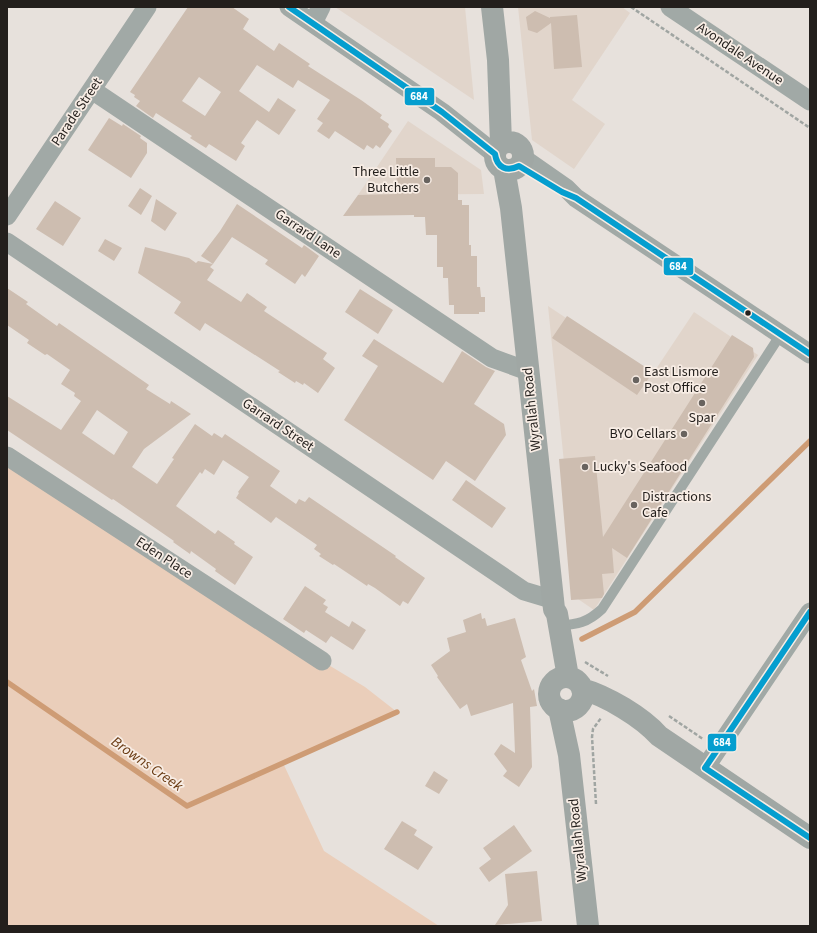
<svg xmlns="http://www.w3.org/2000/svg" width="817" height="933" font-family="'Source Sans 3',sans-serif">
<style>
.built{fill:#e1d5cb}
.green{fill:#eaceba}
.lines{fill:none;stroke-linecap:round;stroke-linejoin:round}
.stream{stroke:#ce9c75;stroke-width:5.5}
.building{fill:#cdbdb0;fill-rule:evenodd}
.path{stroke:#a0a5a2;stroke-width:2.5;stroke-dasharray:4 2;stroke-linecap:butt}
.lane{stroke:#a1a9a6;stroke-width:10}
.street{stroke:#a1a9a6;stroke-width:19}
.secondary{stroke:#a0a7a4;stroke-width:22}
.bus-1-casing{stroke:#f8ede5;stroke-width:9}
.bus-1{stroke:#059ecf;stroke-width:6}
.poi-dot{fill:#68635f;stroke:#f8ede5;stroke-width:1.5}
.bus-dot{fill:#231f1c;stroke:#f8ede5;stroke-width:1.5}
.labels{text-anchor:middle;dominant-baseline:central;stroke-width:3.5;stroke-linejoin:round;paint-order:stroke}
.street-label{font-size:14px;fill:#231f1c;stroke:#f8ede5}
.poi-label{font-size:14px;fill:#231f1c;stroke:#f8ede5;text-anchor:start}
.water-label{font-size:15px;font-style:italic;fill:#6a3b13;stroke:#f8ede5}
.line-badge{stroke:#f8ede5;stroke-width:1.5}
.badge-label{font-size:11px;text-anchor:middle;font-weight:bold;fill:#fff}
</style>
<rect width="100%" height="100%" fill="#e7e1dc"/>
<path class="built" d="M 335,7 L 465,7 L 474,100 Z
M 518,7 L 622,7 L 630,13 L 572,100 L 605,124 L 574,169 L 532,140 Z
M 408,121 L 481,170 L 484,194 L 358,195 Z
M 548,306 L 652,375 L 694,312 L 758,355 L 594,610 L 578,599 Z"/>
<path class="green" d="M 7,456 L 322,661 L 365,687 L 397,712 L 283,763 L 324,851 L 439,926 L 7,926 Z"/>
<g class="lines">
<path class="stream" d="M 582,639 L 635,612 L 810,441
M 7,682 L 187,806 L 397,712"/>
</g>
<path class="building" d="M 188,7 L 232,7 L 249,19 L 243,29 L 274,51 L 279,43 L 310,64 L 308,66 L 361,100 L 382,115 L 380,118 L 389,124 L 388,127 L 392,131 L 380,148 L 376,145 L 373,149 L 367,145 L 364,150 L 335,131 L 329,139 L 317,131 L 323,123 L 317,119 L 330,100 L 298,80 L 293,88 L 257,65 L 239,91 L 269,112 L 278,98 L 296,110 L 279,135 L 257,120 L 241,143 L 245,146 L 236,161 L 209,144 L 206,148 L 190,138 L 192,136 L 156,113 L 153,118 L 136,106 L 140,101 L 134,97 L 135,95 L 130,92 ZM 199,77 L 221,92 L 205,116 L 182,101 Z
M 535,11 L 550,18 L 550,17 L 577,15 L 582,67 L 554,69 L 551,23 L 537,33 L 528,30 L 526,17 Z
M 109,118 L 122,126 L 123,124 L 141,136 L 140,138 L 147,143 L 147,153 L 131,178 L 88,150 Z
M 396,158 L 435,158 L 435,167 L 451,167 L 458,173 L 458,200 L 462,200 L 462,205 L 469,205 L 469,245 L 471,245 L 471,256 L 477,256 L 477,287 L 480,287 L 481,297 L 485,297 L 485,312 L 479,312 L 479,314 L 454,314 L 454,305 L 449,305 L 448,278 L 443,278 L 443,267 L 437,267 L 437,235 L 426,235 L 425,217 L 414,217 L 414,215 L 343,216 L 358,195 L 397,194 Z
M 140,188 L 152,196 L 141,215 L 128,206 Z
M 156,199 L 177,213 L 165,231 L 151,221 Z
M 55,201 L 81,218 L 63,246 L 36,229 Z
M 237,204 L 302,248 L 304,245 L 319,256 L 305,277 L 302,274 L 295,284 L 265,264 L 268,260 L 232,237 L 213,264 L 201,256 L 220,231 Z
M 105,239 L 122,248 L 114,261 L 98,251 Z
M 145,247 L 189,258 L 196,263 L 198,261 L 213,264 L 210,267 L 214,270 L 207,280 L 241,302 L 247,293 L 267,307 L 264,311 L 327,353 L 323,359 L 335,368 L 318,393 L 304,383 L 303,385 L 296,381 L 295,383 L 278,372 L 280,371 L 205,323 L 200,331 L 174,313 L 181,302 L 138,273 Z
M 7,288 L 28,302 L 26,304 L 57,326 L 59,323 L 149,385 L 146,389 L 170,404 L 171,401 L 191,414 L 144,449 L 132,467 L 157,484 L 174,459 L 172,458 L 195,424 L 212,436 L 214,433 L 222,438 L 225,434 L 280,471 L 270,486 L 296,504 L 299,499 L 305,502 L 309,497 L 396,556 L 395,557 L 425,578 L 408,604 L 403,601 L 400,606 L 375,588 L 368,584 L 367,586 L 334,564 L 333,565 L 319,556 L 321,554 L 314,549 L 317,545 L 276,517 L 271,523 L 236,498 L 239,493 L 238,492 L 249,477 L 223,460 L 214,475 L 205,469 L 202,474 L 200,472 L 176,506 L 215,534 L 218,530 L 235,542 L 234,544 L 253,557 L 235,585 L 215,571 L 216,569 L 191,551 L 190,554 L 173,542 L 174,541 L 113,499 L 112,500 L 7,430 L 7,396 L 61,430 L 81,401 L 74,396 L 75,393 L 61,384 L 70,370 L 47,354 L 45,355 L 27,343 L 29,340 L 7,325 ZM 97,410 L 128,432 L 114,455 L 82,433 Z
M 360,289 L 393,310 L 378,334 L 345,312 Z
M 567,316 L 653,372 L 637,395 L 552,338 Z
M 732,335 L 753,348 L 754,357 L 627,558 L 612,548 L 614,573 L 602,574 L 604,594 L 602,598 L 571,600 L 559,459 L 595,456 L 603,537 Z
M 374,339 L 443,383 L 462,351 L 486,367 L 495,371 L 474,404 L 504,424 L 506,435 L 475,481 L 446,461 L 433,480 L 344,420 L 378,366 L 362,356 Z
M 466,480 L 506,508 L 492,528 L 452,500 Z
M 305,586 L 326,600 L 323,604 L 328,607 L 325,612 L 349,627 L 352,621 L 366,630 L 353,650 L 331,636 L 326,643 L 306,630 L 304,633 L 283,619 Z
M 481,613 L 482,619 L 485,618 L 487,626 L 515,618 L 526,657 L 521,660 L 532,691 L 534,689 L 537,706 L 530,707 L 532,767 L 519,787 L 503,776 L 507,771 L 494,754 L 501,744 L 515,753 L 513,703 L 471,716 L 467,704 L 460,709 L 437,677 L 438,676 L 431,665 L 450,651 L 447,638 L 466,632 L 463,620 Z
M 434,771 L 448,780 L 439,794 L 425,786 Z
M 402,821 L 417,830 L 414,835 L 433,847 L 418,870 L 384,849 Z
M 514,825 L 532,851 L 489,882 L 479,868 L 491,859 L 483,848 Z
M 537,871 L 542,921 L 495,925 L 508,905 L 505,874 Z"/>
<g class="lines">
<path class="path" d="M 631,7 L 810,128
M 585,662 L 608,676
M 669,716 L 703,739
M 596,804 L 592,737 L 593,729 L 601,718"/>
<path class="lane" d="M 558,626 C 578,624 587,623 602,609 L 781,334"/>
<path class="street" d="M 289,7 L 442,112 L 495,154
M 670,7 L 810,101
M 313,23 L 321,7
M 92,90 L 492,358 L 528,371
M 523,158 L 566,188 L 576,198 L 810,354
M 7,216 L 147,7
M 7,242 L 524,591 L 554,600
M 7,456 L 322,661
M 705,768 L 810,612"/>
<path class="secondary" d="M 492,7 L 498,60 L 501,143
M495 156a14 14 0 1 1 28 0a14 14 0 1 1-28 0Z
M 504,169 L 511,208 L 554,609 L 557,614 L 568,677
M549 694a17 17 0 1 1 34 0a17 17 0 1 1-34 0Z
M 582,689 C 607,696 642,717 659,736 L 810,838
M 559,709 L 569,755 L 588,926"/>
<defs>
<path id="bus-1" d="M 289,7 L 442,112 L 495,154 C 497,168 507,172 519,166 L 562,192 L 576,198 L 810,354
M 810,612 L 705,768 L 810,838"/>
</defs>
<use href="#bus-1" class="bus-1-casing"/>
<use href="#bus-1" class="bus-1"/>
</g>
<g class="poi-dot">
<circle cx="427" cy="180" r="4"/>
<circle cx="636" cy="380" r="4"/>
<circle cx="702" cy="403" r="4"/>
<circle cx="684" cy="434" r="4"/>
<circle cx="585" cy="467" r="4"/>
<circle cx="634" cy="505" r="4"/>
</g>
<circle class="bus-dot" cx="748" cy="313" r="3.5"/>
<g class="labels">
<g class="street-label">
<text transform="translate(740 54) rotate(34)">Avondale Avenue</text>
<text transform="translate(77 112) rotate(-56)">Parade Street</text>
<text transform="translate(308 234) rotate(34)">Garrard Lane</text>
<text transform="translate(532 409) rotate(-96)">Wyrallah Road</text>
<text transform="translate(278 425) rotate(34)">Garrard Street</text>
<text transform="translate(164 558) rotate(33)">Eden Place</text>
<text transform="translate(578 840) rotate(-96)">Wyrallah Road</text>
</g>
<g class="poi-label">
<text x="419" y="172" text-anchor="end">Three Little<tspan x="419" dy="16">Butchers</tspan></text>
<text x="644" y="372">East Lismore<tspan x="644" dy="16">Post Office</tspan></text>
<text x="702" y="418" text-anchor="middle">Spar</text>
<text x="676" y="434" text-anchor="end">BYO Cellars</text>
<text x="593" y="467">Lucky's Seafood</text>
<text x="642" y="497">Distractions<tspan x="642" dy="16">Cafe</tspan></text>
</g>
<g class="water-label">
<text transform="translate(147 764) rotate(35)">Browns Creek</text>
</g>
</g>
<g class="line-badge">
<rect x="404" y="87" width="31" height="19" rx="4" fill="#059ecf"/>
<rect x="663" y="257" width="31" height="19" rx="4" fill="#059ecf"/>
<rect x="707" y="733" width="30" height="19" rx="4" fill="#059ecf"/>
</g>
<g class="badge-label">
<text x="419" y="100">684</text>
<text x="678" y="270">684</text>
<text x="722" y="746">684</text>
</g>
<rect width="817" height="933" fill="none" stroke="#231f1c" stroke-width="16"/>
</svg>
